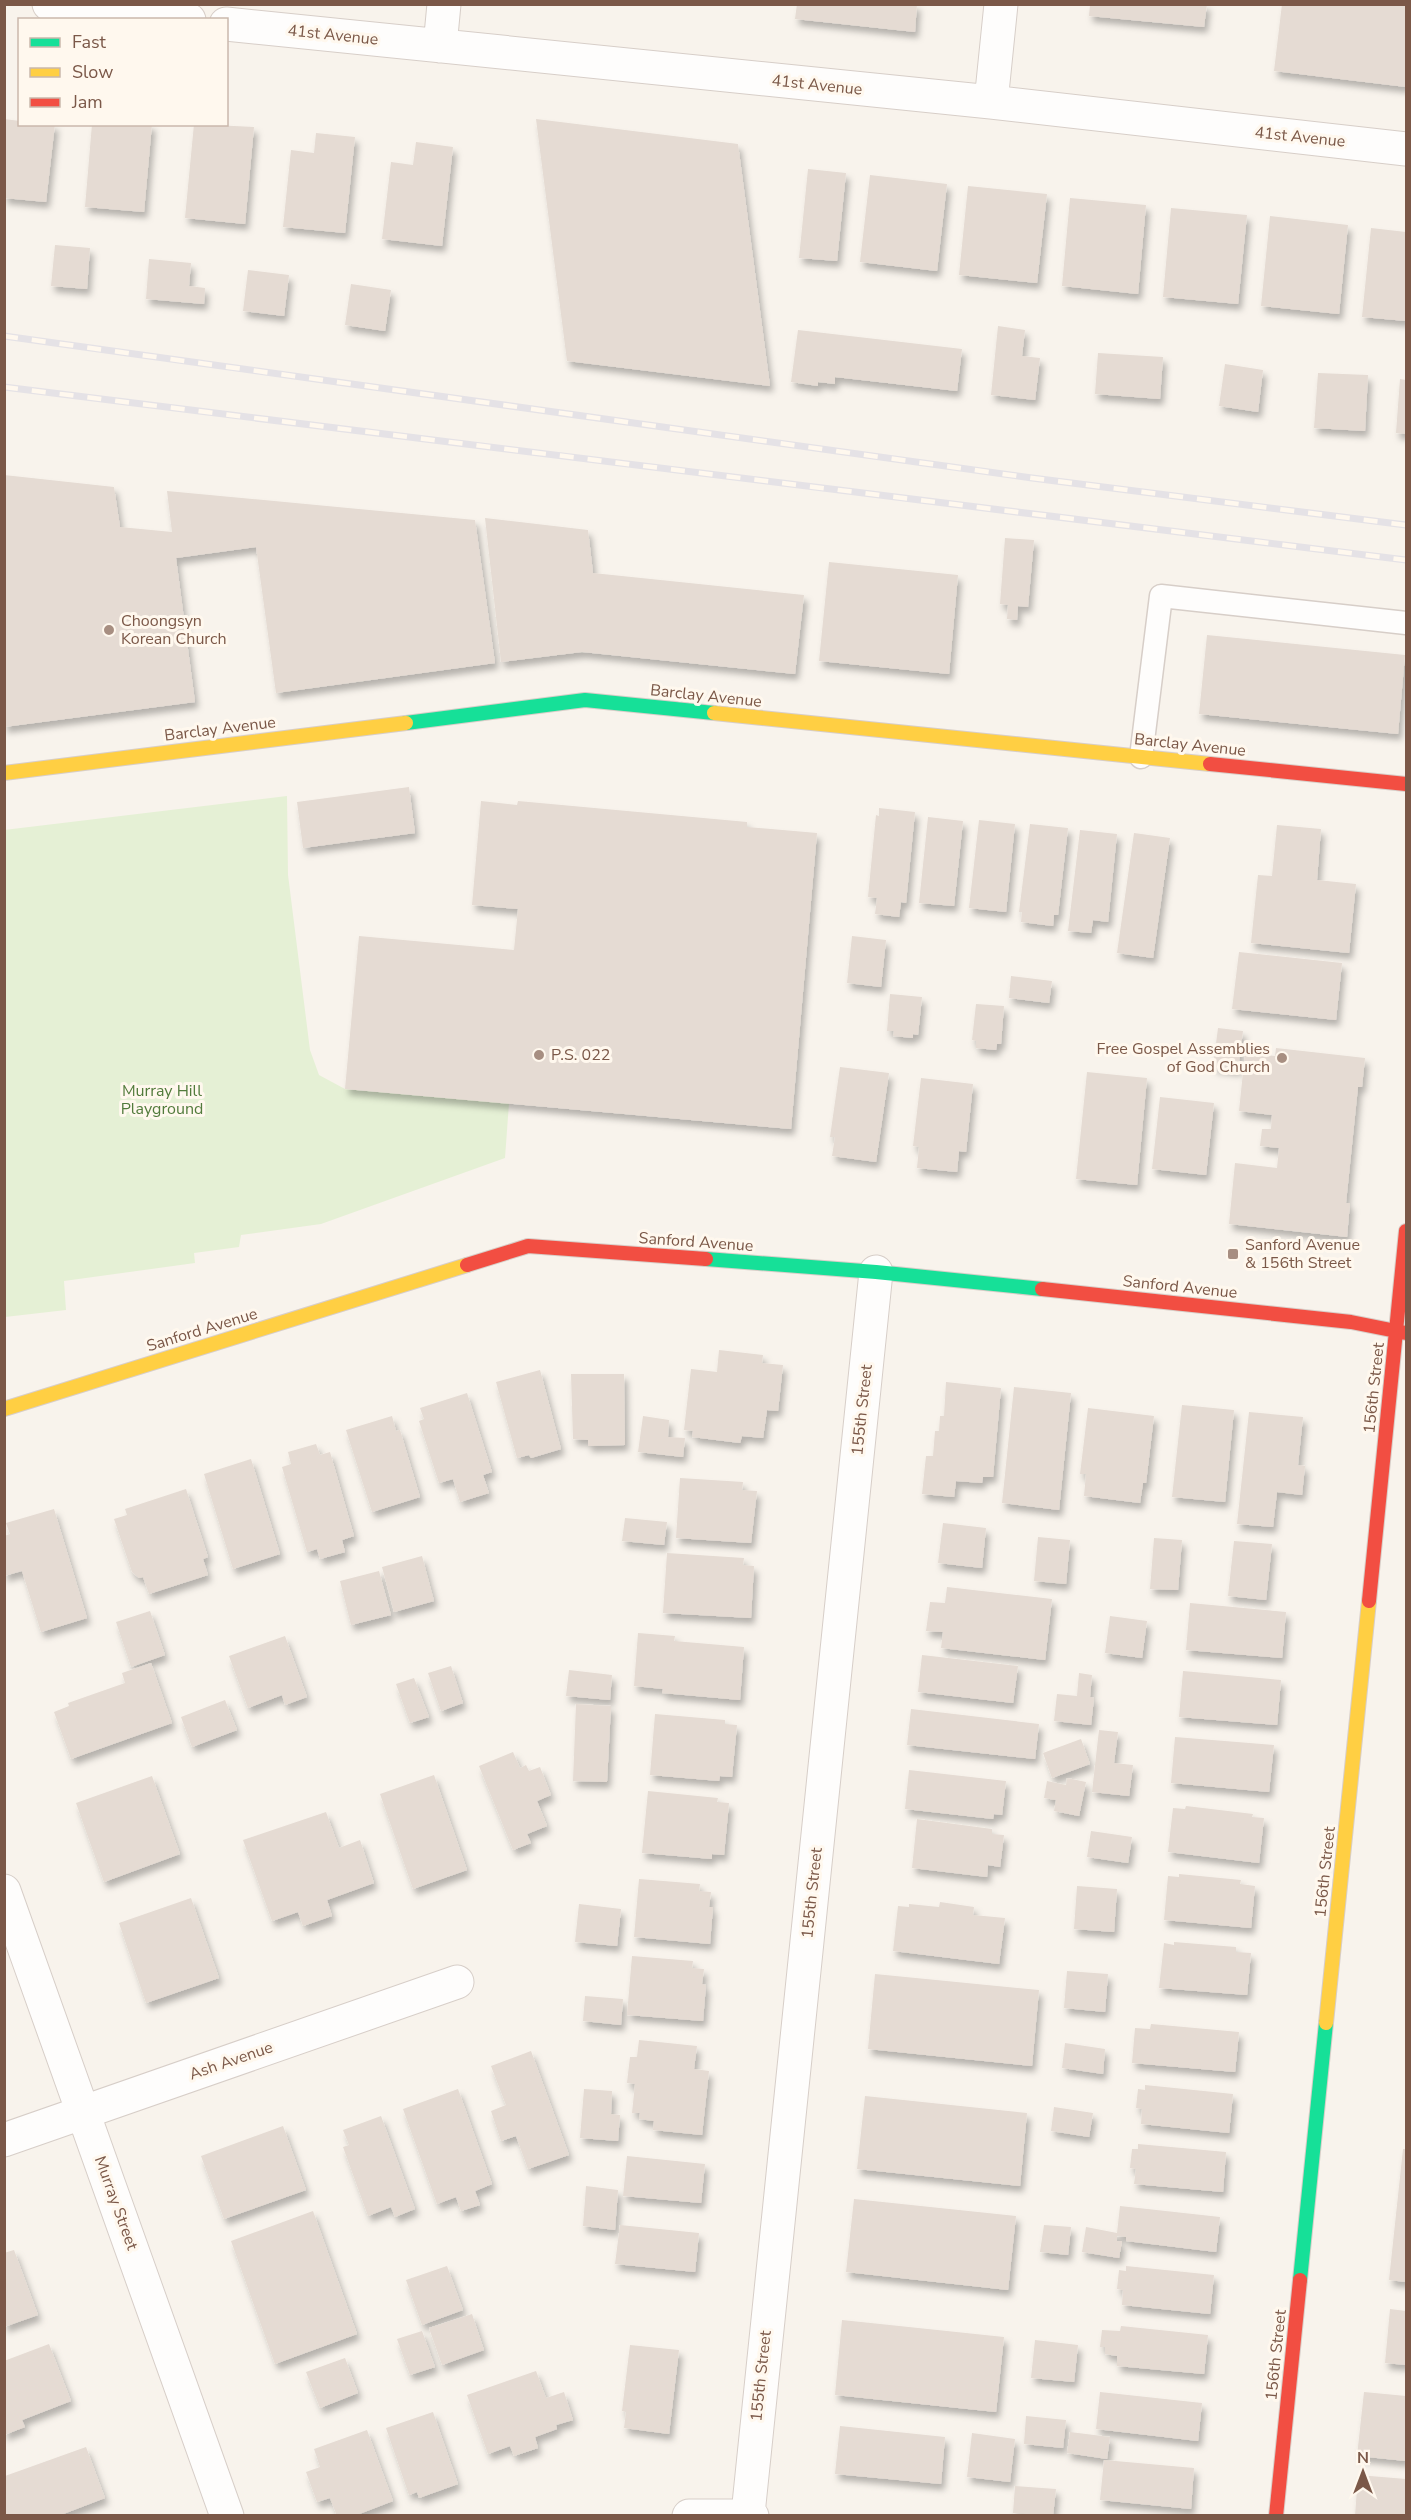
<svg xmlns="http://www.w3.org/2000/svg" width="1411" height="2520" font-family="'Nunito Sans',sans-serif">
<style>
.green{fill:#e5f0d5}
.building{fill:#e5dbd3;filter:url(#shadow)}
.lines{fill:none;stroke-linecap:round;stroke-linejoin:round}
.lane-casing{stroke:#d7cec8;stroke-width:25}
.street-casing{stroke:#d7cec8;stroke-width:35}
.fast-casing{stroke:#d8cec8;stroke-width:16}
.slow-casing{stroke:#d8cec8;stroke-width:16}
.jam-casing{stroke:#d8cec8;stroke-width:16}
.lane{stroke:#fefdfc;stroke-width:22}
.street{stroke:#fefdfc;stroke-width:33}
.fast{stroke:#16e098;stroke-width:14}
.slow{stroke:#ffcf43;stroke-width:14}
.jam{stroke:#f24e42;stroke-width:14}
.rail-casing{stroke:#e5e2e6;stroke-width:7}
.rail{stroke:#fff8ee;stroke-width:4.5;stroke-dasharray:14;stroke-linecap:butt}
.poi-dot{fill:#a78e81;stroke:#fff8ee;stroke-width:2}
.labels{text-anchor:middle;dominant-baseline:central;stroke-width:6;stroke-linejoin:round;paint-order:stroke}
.street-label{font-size:16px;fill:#7b5848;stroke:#fff8ee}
.poi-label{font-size:16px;fill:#7b5848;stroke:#fff8ee;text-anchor:start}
.park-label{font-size:16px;fill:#527b3c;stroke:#fff8ee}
</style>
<defs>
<filter id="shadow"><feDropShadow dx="3.5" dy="6" stdDeviation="3" flood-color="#0004"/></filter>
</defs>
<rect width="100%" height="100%" fill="#f8f3ec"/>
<path class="green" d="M 287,796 L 288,875 L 310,1050 L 319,1075 L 345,1089 L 509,1103 L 505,1158 L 321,1224 L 241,1235 L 239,1247 L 194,1253 L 195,1263 L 64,1281 L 66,1310 L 5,1317 L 4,830 Z"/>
<path class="building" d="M 797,4 L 917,4 L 915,32 L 795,19 Z
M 1090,4 L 1207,4 L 1204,27 L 1089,16 Z
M 1282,4 L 1406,4 L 1406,87 L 1274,71 Z
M 4,119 L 20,121 L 20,124 L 55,124 L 46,202 L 4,198 Z
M 536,119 L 738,144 L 770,386 L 567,361 Z
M 92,124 L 152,124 L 144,212 L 85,207 Z
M 194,124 L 254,127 L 245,224 L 185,218 Z
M 316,133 L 355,137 L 345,233 L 283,227 L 291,150 L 314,153 Z
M 416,142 L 453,147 L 442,246 L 382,239 L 391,162 L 413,165 Z
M 808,169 L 846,173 L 837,261 L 799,258 Z
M 870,175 L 947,184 L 937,271 L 860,262 Z
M 968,186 L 1047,194 L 1037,283 L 959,275 Z
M 1070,198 L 1146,205 L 1138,294 L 1062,286 Z
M 1171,208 L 1247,215 L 1238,304 L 1163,297 Z
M 1270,216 L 1348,225 L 1339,314 L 1261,306 Z
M 1371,228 L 1406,232 L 1406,321 L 1362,317 Z
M 55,245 L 90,248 L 87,289 L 51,286 Z
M 149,259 L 191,263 L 189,286 L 205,288 L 204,304 L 146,299 Z
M 248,270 L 289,275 L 284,316 L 243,311 Z
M 351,284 L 391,290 L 385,331 L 345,325 Z
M 998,326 L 1025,330 L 1022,356 L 1040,358 L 1035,400 L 991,395 Z
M 798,330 L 962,349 L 957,391 L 835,377 L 835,384 L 818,382 L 818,386 L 791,382 Z
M 1098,353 L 1163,357 L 1160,399 L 1095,394 Z
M 1225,364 L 1263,370 L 1258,412 L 1219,406 Z
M 1318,373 L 1368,375 L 1365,431 L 1314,428 Z
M 1400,379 L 1406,380 L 1406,434 L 1396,433 Z
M 4,475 L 114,487 L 120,527 L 172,532 L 167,491 L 475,520 L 495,663 L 276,693 L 256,547 L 176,558 L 195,702 L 4,727 Z
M 485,518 L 588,530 L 593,573 L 804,595 L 795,674 L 582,652 L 501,662 Z
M 1005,538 L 1034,540 L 1028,607 L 1018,606 L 1017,620 L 1007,619 L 1008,605 L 1000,604 Z
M 829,562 L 958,575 L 949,674 L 819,661 Z
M 1207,635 L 1405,655 L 1398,734 L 1199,714 Z
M 409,787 L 415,833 L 303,848 L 297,802 Z
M 481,801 L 517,805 L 518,801 L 747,822 L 747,827 L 817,833 L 791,1129 L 345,1089 L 359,936 L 514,950 L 518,909 L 472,905 Z
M 879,808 L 915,812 L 906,903 L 901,902 L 899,917 L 875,914 L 877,898 L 868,897 L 876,815 L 879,816 Z
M 928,817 L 963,821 L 954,906 L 919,903 Z
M 979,820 L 1015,824 L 1006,912 L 969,908 Z
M 1030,824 L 1068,828 L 1058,915 L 1054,915 L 1053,926 L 1021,922 L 1022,912 L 1019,912 Z
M 1277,825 L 1321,829 L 1317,880 L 1356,884 L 1349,953 L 1251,943 L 1258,875 L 1272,876 Z
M 1080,830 L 1117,834 L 1108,922 L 1093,920 L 1091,933 L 1068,931 Z
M 1134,833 L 1170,838 L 1153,958 L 1117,953 Z
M 852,936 L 886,940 L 881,987 L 847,983 Z
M 1239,952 L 1342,963 L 1336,1020 L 1232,1009 Z
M 1011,976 L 1052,981 L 1049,1003 L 1009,998 Z
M 890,994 L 922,997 L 918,1035 L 913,1034 L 913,1038 L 893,1036 L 894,1031 L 887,1031 Z
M 976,1004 L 1004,1006 L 1001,1044 L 997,1044 L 996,1050 L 976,1048 L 976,1041 L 972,1040 Z
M 1218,1028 L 1243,1031 L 1238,1070 L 1213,1067 Z
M 1276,1048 L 1365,1058 L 1362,1087 L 1358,1087 L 1346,1203 L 1350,1203 L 1347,1237 L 1229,1224 L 1235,1163 L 1277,1168 L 1279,1148 L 1260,1146 L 1262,1129 L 1271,1129 L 1272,1115 L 1239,1111 L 1245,1053 L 1275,1056 Z
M 840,1067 L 889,1073 L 876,1162 L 832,1156 L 835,1137 L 830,1137 Z
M 1087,1072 L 1147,1078 L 1137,1185 L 1076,1179 Z
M 921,1078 L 973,1084 L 966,1152 L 959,1151 L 957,1172 L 917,1168 L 919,1147 L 913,1146 Z
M 1160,1097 L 1214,1103 L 1206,1175 L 1152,1169 Z
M 719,1350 L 763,1355 L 762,1363 L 783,1365 L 778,1411 L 767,1410 L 763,1438 L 742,1436 L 740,1443 L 692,1437 L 693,1431 L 684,1430 L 691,1369 L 717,1372 Z
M 540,1370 L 561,1449 L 531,1458 L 529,1455 L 517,1458 L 496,1382 Z
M 571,1374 L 624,1374 L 625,1445 L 588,1446 L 588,1440 L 573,1439 Z
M 946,1382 L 1001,1388 L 993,1477 L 983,1477 L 982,1483 L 956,1481 L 954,1497 L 922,1494 L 926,1456 L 933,1456 L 935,1431 L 939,1431 L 940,1416 L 944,1416 Z
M 1014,1387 L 1071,1393 L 1059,1510 L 1002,1503 Z
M 467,1393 L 492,1472 L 483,1475 L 489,1493 L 460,1502 L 453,1479 L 439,1483 L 419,1421 L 424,1419 L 420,1408 Z
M 1182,1405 L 1234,1410 L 1225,1502 L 1172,1497 Z
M 1088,1408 L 1154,1416 L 1146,1483 L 1143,1483 L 1140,1503 L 1084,1496 L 1086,1474 L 1080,1474 Z
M 1249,1412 L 1303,1417 L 1298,1465 L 1305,1466 L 1302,1495 L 1277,1492 L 1273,1527 L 1237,1524 Z
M 392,1416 L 396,1431 L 400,1430 L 420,1497 L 372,1512 L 346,1430 Z
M 643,1416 L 669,1420 L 668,1437 L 685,1438 L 683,1457 L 638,1452 Z
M 316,1444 L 320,1455 L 330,1452 L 354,1536 L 342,1540 L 345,1552 L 320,1559 L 317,1549 L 307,1552 L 282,1467 L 291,1464 L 288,1452 Z
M 251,1459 L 280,1554 L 233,1569 L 204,1474 Z
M 680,1478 L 743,1482 L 742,1490 L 757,1491 L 751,1543 L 676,1538 Z
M 186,1489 L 208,1557 L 203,1559 L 208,1575 L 149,1594 L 143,1577 L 139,1578 L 132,1572 L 114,1519 L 127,1515 L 125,1509 Z
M 54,1509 L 87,1618 L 41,1632 L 22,1571 L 4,1576 L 4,1536 L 10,1534 L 6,1523 Z
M 625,1518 L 667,1522 L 664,1545 L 622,1541 Z
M 943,1523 L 986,1528 L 982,1568 L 938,1563 Z
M 1038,1537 L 1070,1540 L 1066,1584 L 1034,1581 Z
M 1154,1538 L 1182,1540 L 1178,1590 L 1150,1589 Z
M 1234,1541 L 1272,1544 L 1266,1600 L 1228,1596 Z
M 667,1553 L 744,1558 L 743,1565 L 754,1566 L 751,1618 L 663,1613 Z
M 422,1556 L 434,1601 L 394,1612 L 382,1567 Z
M 379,1571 L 391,1615 L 351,1625 L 340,1581 Z
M 947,1587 L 1052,1599 L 1045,1660 L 941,1648 L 943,1632 L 926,1631 L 930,1602 L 945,1603 Z
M 1190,1603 L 1286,1612 L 1282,1658 L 1186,1650 Z
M 150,1611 L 165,1655 L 131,1667 L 116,1622 Z
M 1110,1616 L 1147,1621 L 1142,1658 L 1105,1653 Z
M 638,1633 L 675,1636 L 674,1641 L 744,1647 L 740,1700 L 662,1693 L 663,1689 L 634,1686 Z
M 285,1636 L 307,1697 L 285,1705 L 282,1695 L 248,1708 L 229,1656 Z
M 922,1655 L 1018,1666 L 1013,1703 L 918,1692 Z
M 151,1663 L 172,1723 L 71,1759 L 54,1712 L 69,1706 L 68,1703 L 125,1683 L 122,1673 Z
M 451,1666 L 463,1703 L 441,1711 L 428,1673 Z
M 569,1670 L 612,1675 L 610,1700 L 566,1696 Z
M 1183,1671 L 1281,1680 L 1277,1725 L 1179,1717 Z
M 1079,1673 L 1092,1675 L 1090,1697 L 1094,1698 L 1091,1725 L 1054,1721 L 1057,1694 L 1077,1696 Z
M 414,1678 L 429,1717 L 410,1723 L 396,1684 Z
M 225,1700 L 237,1730 L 192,1747 L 181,1717 Z
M 576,1704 L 611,1706 L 607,1782 L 573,1781 Z
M 911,1709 L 1039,1724 L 1035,1759 L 907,1745 Z
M 655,1714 L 725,1720 L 725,1724 L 737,1725 L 732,1777 L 720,1776 L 719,1781 L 650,1775 Z
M 1099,1730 L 1118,1732 L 1114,1763 L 1133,1765 L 1129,1796 L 1092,1792 Z
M 1175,1737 L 1274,1745 L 1269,1792 L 1171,1783 Z
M 1081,1739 L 1090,1764 L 1052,1778 L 1043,1753 Z
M 513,1752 L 520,1768 L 526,1765 L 529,1771 L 540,1767 L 551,1795 L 537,1801 L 547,1826 L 527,1834 L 531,1843 L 513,1850 L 479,1766 Z
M 909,1770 L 1006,1781 L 1002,1815 L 994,1814 L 993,1819 L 905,1809 Z
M 434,1775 L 467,1870 L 413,1889 L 380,1794 Z
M 152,1776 L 180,1854 L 104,1882 L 76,1803 Z
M 1067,1778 L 1086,1782 L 1079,1816 L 1054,1811 L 1056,1800 L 1044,1798 L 1047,1781 L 1066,1785 Z
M 648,1791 L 718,1798 L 717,1802 L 729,1803 L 724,1855 L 712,1854 L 712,1859 L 642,1853 Z
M 1186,1806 L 1253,1814 L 1252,1817 L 1264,1818 L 1259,1863 L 1168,1852 L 1173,1808 L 1185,1809 Z
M 326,1812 L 339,1848 L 360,1840 L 374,1883 L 327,1900 L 332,1916 L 303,1926 L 298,1912 L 272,1921 L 243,1840 Z
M 917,1819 L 992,1829 L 992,1834 L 1004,1835 L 1000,1867 L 988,1865 L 987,1877 L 912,1868 Z
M 1091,1831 L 1132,1837 L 1128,1863 L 1087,1857 Z
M 1179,1874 L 1241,1880 L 1240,1884 L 1255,1886 L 1251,1928 L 1164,1920 L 1168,1876 L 1179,1877 Z
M 639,1879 L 700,1884 L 699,1891 L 711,1892 L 709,1907 L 713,1907 L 710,1944 L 634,1937 Z
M 1077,1886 L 1117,1889 L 1114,1932 L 1074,1929 Z
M 191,1898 L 219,1978 L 146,2003 L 119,1923 Z
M 940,1902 L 974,1907 L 973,1915 L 1005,1918 L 999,1964 L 893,1951 L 898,1906 L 909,1907 L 909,1904 L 939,1907 Z
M 579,1904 L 621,1909 L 617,1946 L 575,1942 Z
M 1174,1942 L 1236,1947 L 1236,1952 L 1251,1953 L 1247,1995 L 1159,1988 L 1164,1943 L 1174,1945 Z
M 632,1956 L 693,1961 L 692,1968 L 704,1969 L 702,1984 L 706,1985 L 703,2021 L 627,2015 Z
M 1067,1971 L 1108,1974 L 1105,2012 L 1064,2008 Z
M 875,1974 L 1039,1990 L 1032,2066 L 868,2049 Z
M 585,1996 L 623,1999 L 621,2025 L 583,2021 Z
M 1151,2024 L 1239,2032 L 1235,2072 L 1132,2063 L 1135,2028 L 1150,2029 Z
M 639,2040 L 697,2046 L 694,2069 L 709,2071 L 702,2135 L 653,2130 L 654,2121 L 639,2119 L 640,2113 L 632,2113 L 635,2084 L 627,2083 L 630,2057 L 637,2057 Z
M 1065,2043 L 1105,2049 L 1103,2074 L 1062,2068 Z
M 531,2051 L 569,2155 L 528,2169 L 516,2136 L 501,2141 L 491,2111 L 506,2105 L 491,2066 Z
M 1145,2085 L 1233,2094 L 1229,2133 L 1141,2124 L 1142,2109 L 1136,2108 L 1138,2089 L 1145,2090 Z
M 458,2089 L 492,2184 L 475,2191 L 480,2205 L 461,2211 L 456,2197 L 437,2204 L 403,2109 Z
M 584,2089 L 612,2091 L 611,2114 L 620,2115 L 618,2141 L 580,2138 Z
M 865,2096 L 1027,2113 L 1020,2186 L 857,2169 Z
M 1054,2107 L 1093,2113 L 1089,2137 L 1051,2131 Z
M 381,2116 L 415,2209 L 395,2217 L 391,2207 L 368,2216 L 343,2147 L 349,2145 L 343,2130 Z
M 283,2126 L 306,2190 L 224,2219 L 201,2156 Z
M 1138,2144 L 1226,2152 L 1223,2192 L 1134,2184 L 1136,2169 L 1130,2168 L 1132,2149 L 1138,2149 Z
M 1403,2149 L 1406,2149 L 1406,2282 L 1389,2280 Z
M 627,2156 L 705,2164 L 701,2203 L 623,2196 Z
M 586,2186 L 618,2190 L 615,2230 L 583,2226 Z
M 854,2199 L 1016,2216 L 1008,2290 L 846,2272 Z
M 1120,2206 L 1220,2217 L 1216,2252 L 1126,2241 L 1126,2237 L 1117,2236 L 1117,2241 L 1122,2241 L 1119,2258 L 1082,2252 L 1086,2227 L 1117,2233 Z
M 313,2211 L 357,2334 L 275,2364 L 231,2241 Z
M 620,2225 L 699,2233 L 695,2272 L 615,2264 Z
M 1044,2225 L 1071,2227 L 1068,2255 L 1040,2252 Z
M 14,2250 L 38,2315 L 4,2327 L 4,2253 Z
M 447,2266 L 463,2310 L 422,2325 L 406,2280 Z
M 1126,2266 L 1214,2275 L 1210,2314 L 1122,2305 L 1123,2290 L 1117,2289 L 1119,2270 L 1126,2271 Z
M 1390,2309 L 1406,2311 L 1406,2365 L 1385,2363 Z
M 472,2314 L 484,2350 L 442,2365 L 429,2328 Z
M 842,2320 L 1004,2337 L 996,2412 L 835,2395 Z
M 1121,2326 L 1208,2335 L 1204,2374 L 1117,2366 L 1117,2356 L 1105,2354 L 1105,2347 L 1100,2347 L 1102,2330 L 1120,2331 Z
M 422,2331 L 435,2367 L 410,2375 L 397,2339 Z
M 1035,2340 L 1078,2345 L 1074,2382 L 1031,2378 Z
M 49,2344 L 71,2401 L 22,2420 L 25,2427 L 4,2435 L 4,2361 Z
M 630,2345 L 679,2350 L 669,2434 L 624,2428 L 626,2412 L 622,2411 Z
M 345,2358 L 358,2393 L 320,2408 L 306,2372 Z
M 536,2371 L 546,2398 L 564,2392 L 573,2420 L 556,2425 L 557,2429 L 535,2437 L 538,2448 L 514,2456 L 510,2446 L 488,2454 L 467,2395 Z
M 1100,2392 L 1202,2403 L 1198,2441 L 1096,2429 Z
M 1364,2392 L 1406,2396 L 1406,2461 L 1357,2456 Z
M 433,2412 L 458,2484 L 419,2498 L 417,2492 L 409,2495 L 386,2428 Z
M 1026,2416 L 1066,2420 L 1063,2448 L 1024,2444 Z
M 840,2426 L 945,2437 L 941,2484 L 835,2474 Z
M 367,2430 L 393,2501 L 354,2516 L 337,2516 L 330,2498 L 317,2502 L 306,2472 L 320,2467 L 314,2449 Z
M 1070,2432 L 1110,2437 L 1107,2459 L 1067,2453 Z
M 972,2433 L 1015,2439 L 1010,2482 L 967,2477 Z
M 86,2447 L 105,2498 L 58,2516 L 5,2516 L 5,2476 Z
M 1104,2460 L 1194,2468 L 1191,2509 L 1100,2500 Z
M 1358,2475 L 1406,2479 L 1406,2516 L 1355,2516 Z
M 1015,2486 L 1056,2489 L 1053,2516 L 1013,2513 Z"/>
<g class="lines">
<defs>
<path id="lane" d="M 1141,757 L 1161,596 L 1406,623"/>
<path id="street" d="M 49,4 L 189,20
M 226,24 L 991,102 L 1406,149
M 440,46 L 444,4
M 991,102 L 1001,4
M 4,1891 L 227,2516
M 4,2140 L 457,1982
M 748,2514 L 876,1272
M 689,2516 L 752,2516"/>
<path id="fast" d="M 406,723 L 585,700 L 714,713
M 706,1259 L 876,1272 L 1042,1289
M 1300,2280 L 1326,2023"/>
<path id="slow" d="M 714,713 L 1210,764
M 4,773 L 406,723
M 4,1409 L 467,1265
M 1326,2023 L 1369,1601"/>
<path id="jam" d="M 1210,764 L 1406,784
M 467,1265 L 528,1246 L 706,1259
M 1042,1289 L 1351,1322 L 1406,1333
M 1369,1601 L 1406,1231
M 1276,2516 L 1300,2280"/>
</defs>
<use href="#lane" class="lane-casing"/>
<use href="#street" class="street-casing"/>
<use href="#fast" class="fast-casing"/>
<use href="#slow" class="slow-casing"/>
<use href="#jam" class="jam-casing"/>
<use href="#lane" class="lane"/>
<use href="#street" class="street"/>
<use href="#fast" class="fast"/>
<use href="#slow" class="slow"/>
<use href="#jam" class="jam"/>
<defs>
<path id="rail" d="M 4,336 L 1032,478 L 1406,525
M 4,387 L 1406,560"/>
</defs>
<use href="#rail" class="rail-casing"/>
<use href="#rail" class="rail"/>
</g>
<g class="poi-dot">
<circle cx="109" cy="630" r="6"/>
<circle cx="539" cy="1055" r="6"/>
<circle cx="1282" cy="1058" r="6"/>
<rect x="1227" y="1248" width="12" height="12" rx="3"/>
</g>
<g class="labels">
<g class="street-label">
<text transform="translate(333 35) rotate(6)">41st Avenue</text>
<text transform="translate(817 85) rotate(6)">41st Avenue</text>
<text transform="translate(1300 137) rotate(6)">41st Avenue</text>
<text transform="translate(706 696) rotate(6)">Barclay Avenue</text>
<text transform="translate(220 729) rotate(-7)">Barclay Avenue</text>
<text transform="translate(1190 745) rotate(6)">Barclay Avenue</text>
<text transform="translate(696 1242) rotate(4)">Sanford Avenue</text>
<text transform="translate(1180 1287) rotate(6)">Sanford Avenue</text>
<text transform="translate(202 1330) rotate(-17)">Sanford Avenue</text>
<text transform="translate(1374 1388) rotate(-84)">156th Street</text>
<text transform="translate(862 1410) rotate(-84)">155th Street</text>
<text transform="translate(1325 1872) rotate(-84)">156th Street</text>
<text transform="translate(812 1893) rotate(-84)">155th Street</text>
<text transform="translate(231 2061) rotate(-19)">Ash Avenue</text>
<text transform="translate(116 2203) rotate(70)">Murray Street</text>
<text transform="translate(1276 2355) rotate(-84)">156th Street</text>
<text transform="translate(761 2376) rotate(-84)">155th Street</text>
</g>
<g class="poi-label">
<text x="121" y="621">Choongsyn<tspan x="121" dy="18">Korean Church</tspan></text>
<text x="1270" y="1049" text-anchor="end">Free Gospel Assemblies<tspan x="1270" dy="18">of God Church</tspan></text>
<text x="551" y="1055">P.S. 022</text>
<text x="1245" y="1245">Sanford Avenue<tspan x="1245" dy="18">&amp; 156th Street</tspan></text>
</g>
<g class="park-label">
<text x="162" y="1091">Murray Hill<tspan x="162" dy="18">Playground</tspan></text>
</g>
</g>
<rect width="1411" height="2520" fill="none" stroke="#7b5848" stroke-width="12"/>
<rect x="18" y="18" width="210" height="108" fill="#fff8ee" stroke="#cab8ac" stroke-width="1.5"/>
<rect x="30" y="38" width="30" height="9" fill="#16e098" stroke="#cab8ac" stroke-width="1.5"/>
<text x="72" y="48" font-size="18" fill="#7b5848">Fast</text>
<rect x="30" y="68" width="30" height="9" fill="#ffcf43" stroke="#cab8ac" stroke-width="1.5"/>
<text x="72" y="78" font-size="18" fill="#7b5848">Slow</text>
<rect x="30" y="98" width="30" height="9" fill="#f24e42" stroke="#cab8ac" stroke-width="1.5"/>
<text x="72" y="108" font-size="18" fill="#7b5848">Jam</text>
<g transform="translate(1363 2472)" stroke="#fff8ee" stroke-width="4.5" paint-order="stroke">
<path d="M0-4.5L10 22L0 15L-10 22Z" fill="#7b5848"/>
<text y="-9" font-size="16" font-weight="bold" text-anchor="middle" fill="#7b5848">N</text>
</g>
</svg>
